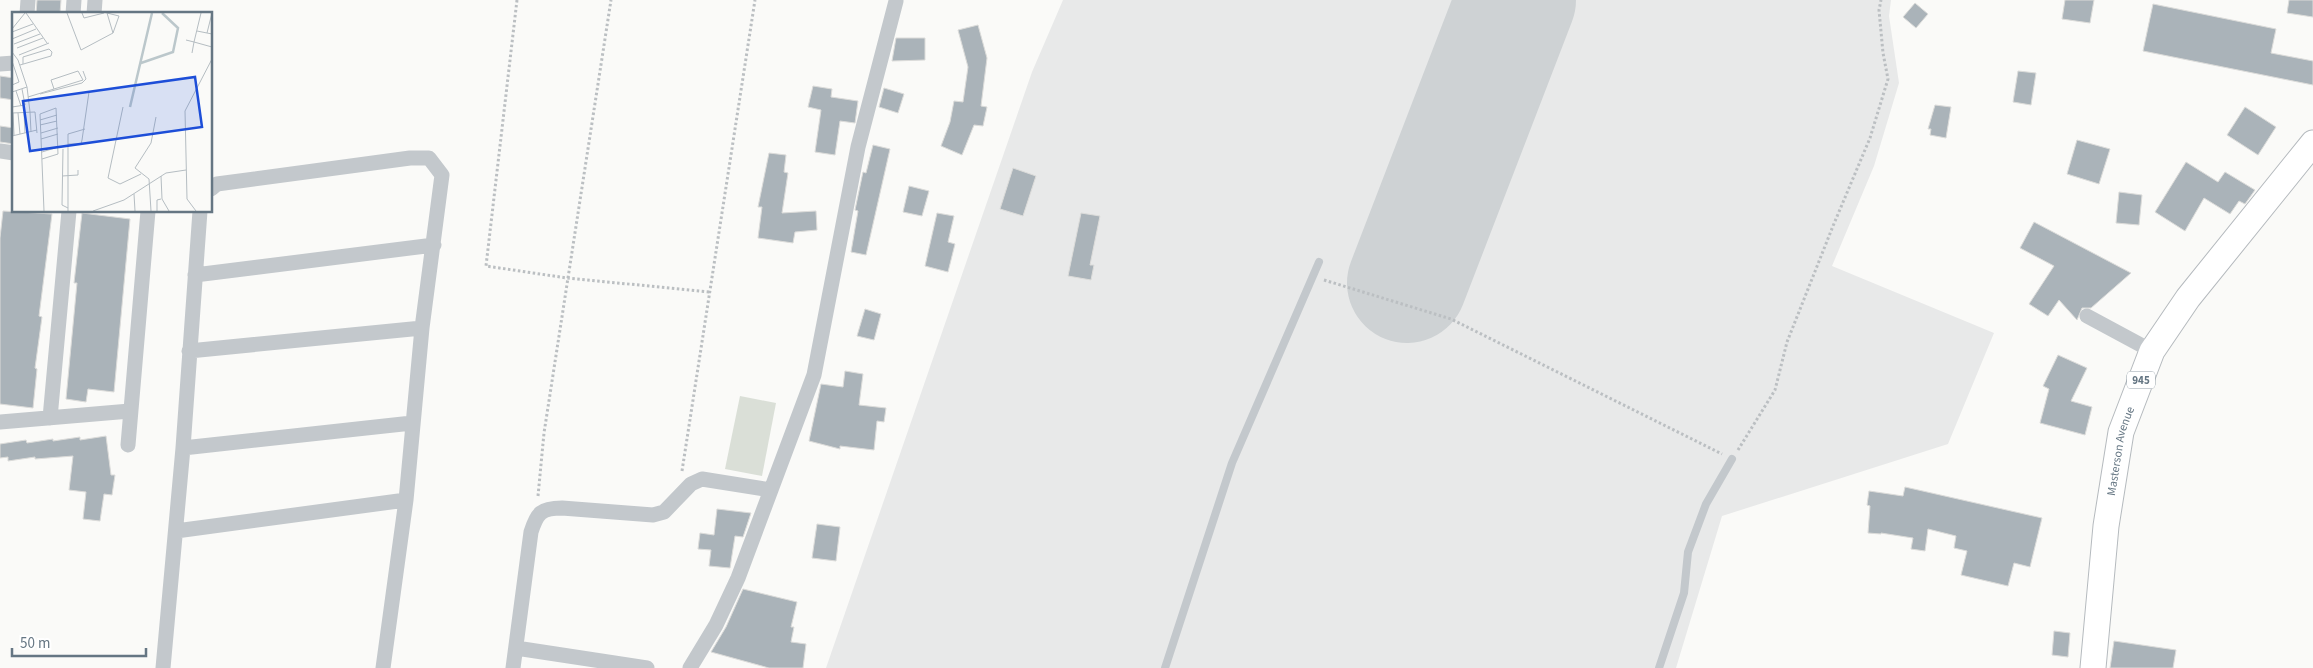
<svg xmlns="http://www.w3.org/2000/svg" width="2313" height="668" font-family="'Source Sans 3',sans-serif">
<style>
.built{fill:#e8e9e9}
.green{fill:#dadfd7}
.lines{fill:none;stroke-linecap:round;stroke-linejoin:round}
.runway{stroke:#ced2d4;stroke-width:120}
.building{fill:#aab3b9;stroke:#dcdcda}
.primary-casing{stroke:#b5babe;stroke-width:27}
.path{stroke:#bbbfc2;stroke-width:3;stroke-dasharray:2.5 2.5;stroke-linecap:butt}
.lane{stroke:#c3c8cc;stroke-width:8}
.street{stroke:#c3c8cc;stroke-width:15}
.primary{stroke:#fff;stroke-width:25}
.labels{text-anchor:middle;dominant-baseline:central;stroke-width:5;stroke-linejoin:round;paint-order:stroke}
.shield{fill:#fff;stroke:#939fa8;stroke-width:1}
.shield-label{font-size:11px;font-weight:bold;fill:#657683}
.street-label{font-size:12px;fill:#657683;stroke:#fff}
.inset-river{fill:none;stroke:#bbc7cb;stroke-width:2.5}
.inset-road{fill:none;stroke:#b5bdc2;stroke-width:1}
.view{fill:#1d4ed8;fill-opacity:0.15;stroke:#1d4ed8;stroke-width:2.5}
.inset-edge{fill:none;stroke:#657683;stroke-width:2.5}
</style>
<rect width="100%" height="100%" fill="#fafaf8"/>
<path class="built" d="M 1063,0 L 1891,0 L 1889,16 L 1899,83 L 1874,166 L 1832,266 L 1994,333 L 1948,444 L 1722,516 L 1676,668 L 826,668 L 1032,72 Z"/>
<path class="green" d="M 740,396 L 776,403 L 762,476 L 725,469 Z"/>
<g class="lines">
<path class="runway" d="M 1407,283 L 1516,0"/>
</g>
<path class="building" d="M 37,0 L 61,0 L 60,14 L 36,14 Z
M 2065,0 L 2094,0 L 2090,23 L 2062,19 Z
M 2289,0 L 2313,0 L 2313,17 L 2287,13 Z
M 1915,3 L 1928,14 L 1916,28 L 1903,17 Z
M 2153,4 L 2276,29 L 2271,53 L 2313,61 L 2313,85 L 2143,51 Z
M 978,25 L 987,58 L 981,106 L 987,107 L 983,126 L 974,125 L 962,155 L 941,146 L 950,122 L 954,101 L 963,102 L 968,67 L 958,30 Z
M 896,38 L 925,38 L 925,60 L 892,61 Z
M 2018,71 L 2036,73 L 2031,105 L 2013,102 Z
M 0,76 L 14,78 L 14,100 L 0,98 Z
M 813,86 L 832,89 L 831,97 L 858,101 L 855,123 L 840,121 L 835,155 L 815,152 L 821,110 L 808,107 Z
M 884,88 L 904,94 L 898,113 L 879,107 Z
M 1935,105 L 1951,107 L 1946,138 L 1930,135 L 1931,129 L 1928,129 Z
M 2245,107 L 2276,127 L 2258,155 L 2227,135 Z
M 0,126 L 14,128 L 14,144 L 0,142 Z
M 2077,140 L 2110,149 L 2099,184 L 2067,174 Z
M 873,145 L 890,149 L 866,255 L 851,252 L 858,211 L 855,210 L 863,172 L 866,173 Z
M 769,153 L 786,155 L 784,172 L 788,173 L 782,213 L 816,211 L 817,230 L 795,232 L 793,243 L 758,238 L 762,207 L 758,207 Z
M 2186,162 L 2218,182 L 2225,172 L 2255,190 L 2245,204 L 2239,201 L 2230,214 L 2204,198 L 2185,231 L 2155,212 Z
M 1013,168 L 1036,176 L 1023,216 L 1000,209 Z
M 909,186 L 929,191 L 922,216 L 903,212 Z
M 2119,192 L 2142,195 L 2139,225 L 2116,223 Z
M 3,211 L 52,214 L 39,316 L 42,317 L 35,368 L 37,369 L 33,408 L 0,404 L 0,238 Z
M 82,213 L 130,219 L 114,392 L 88,389 L 86,402 L 66,399 L 77,283 L 74,283 Z
M 937,213 L 954,216 L 948,242 L 955,244 L 948,272 L 925,266 Z
M 1081,213 L 1100,216 L 1090,265 L 1094,265 L 1091,280 L 1068,276 Z
M 2034,222 L 2131,273 L 2091,308 L 2082,308 L 2077,320 L 2059,300 L 2048,316 L 2029,304 L 2054,266 L 2020,248 Z
M 865,309 L 881,314 L 874,340 L 857,336 Z
M 2058,355 L 2087,368 L 2071,401 L 2092,407 L 2085,435 L 2040,423 L 2049,389 L 2043,386 Z
M 845,371 L 863,374 L 859,405 L 886,408 L 884,422 L 877,421 L 874,450 L 840,446 L 840,449 L 809,441 L 821,384 L 843,387 Z
M 106,436 L 111,475 L 115,475 L 112,495 L 104,494 L 100,521 L 83,519 L 86,492 L 69,490 L 73,456 L 35,459 L 35,457 L 8,461 L 8,457 L 0,458 L 0,444 L 26,440 L 27,443 L 53,439 L 53,441 L 80,437 L 80,440 Z
M 1905,487 L 2042,518 L 2030,567 L 2014,563 L 2008,586 L 1961,575 L 1967,551 L 1954,548 L 1956,536 L 1928,529 L 1925,551 L 1911,549 L 1913,538 L 1881,533 L 1881,534 L 1868,533 L 1870,506 L 1867,505 L 1869,491 L 1903,496 Z
M 717,509 L 751,513 L 743,537 L 735,536 L 730,568 L 709,566 L 711,550 L 698,549 L 700,533 L 714,535 Z
M 817,524 L 840,527 L 836,561 L 812,558 Z
M 743,589 L 797,602 L 791,627 L 794,627 L 791,642 L 806,644 L 803,668 L 769,668 L 711,652 L 726,627 Z
M 2054,631 L 2070,633 L 2068,657 L 2052,655 Z
M 2114,641 L 2176,650 L 2173,668 L 2110,668 Z"/>
<g class="lines">
<defs>
<g id="primary">
<path id="s1" d="M 2093,668 L 2106,526 L 2121,432 L 2152,351 L 2188,298 L 2313,143"/>
</g>
</defs>
<use href="#primary" class="primary-casing"/>
<path class="path" d="M 517,0 L 486,266 L 567,278 L 710,292
M 1324,280 L 1451,319 L 1722,454
M 1738,450 L 1775,390 L 1787,342 L 1833,226 L 1870,138 L 1888,79 L 1883,53 L 1879,10 L 1881,0
M 682,471 L 755,0
M 538,496 L 544,433 L 611,0"/>
<path class="lane" d="M 1165,668 L 1232,463 L 1319,262
M 1659,668 L 1684,593 L 1688,552 L 1706,504 L 1732,459"/>
<path class="street" d="M 27,14 L 28,0
M 73,14 L 74,0
M 94,14 L 95,0
M 0,64 L 14,63
M 0,151 L 14,153
M 211,189 L 217,184 L 410,158 L 429,158 L 442,175 L 422,328 L 406,500 L 383,668
M 195,275 L 434,245
M 2087,316 L 2152,351
M 189,351 L 422,328
M 50,418 L 69,211
M 0,422 L 130,411
M 128,445 L 148,211
M 183,448 L 412,423
M 176,531 L 406,500
M 516,648 L 647,668
M 163,668 L 183,448 L 200,211
M 513,668 L 531,532 C 537,513 541,508 562,508 L 653,515 L 664,512 L 691,484 L 702,479 L 771,490
M 690,668 L 716,625 L 738,578 L 814,375 L 858,147 L 896,1"/>
<use href="#primary" class="primary"/>
</g>
<g class="labels">
<rect class="shield" x="2127" y="371.5" width="28" height="17" rx="4"/>
<g class="shield-label">
<text x="2141" y="380">945</text>
</g>
<g class="street-label">
<text stroke="none"><textPath href="#s1" startOffset="219">Masterson Avenue</textPath></text>
</g>
</g>
<g transform="translate(12 12)">
<rect width="200" height="200" fill="#fafaf8"/>
<path class="inset-river" d="M 129,51 L 161,40 L 166,16 L 150,1M 118,95 L 140,1"/>
<path class="inset-road" d="M 14,1 L 35,31M 55,1 L 69,38 L 101,21 L 95,1M 70,1 L 72,6 L 92,1M 95,1 L 107,4 L 101,21M 189,1 L 182,30 L 200,35M 0,17 L 13,1M 185,19 L 200,22M 0,20 L 21,12M 195,21 L 200,1M 0,27 L 24,17M 174,28 L 182,30 L 180,41M 2,32 L 28,22M 5,36 L 31,26M 0,40 L 6,48 L 15,75 L 18,100M 7,43 L 37,31M 0,49 L 7,70 L 0,73M 8,53 L 39,44 L 40,40 L 37,37 L 11,45 L 11,52M 4,79 L 9,94M 0,80 L 15,75M 28,82 L 70,71 L 74,67 L 71,59M 16,85 L 42,77 L 71,68 L 66,59 L 39,68 L 42,77M 0,95 L 13,93 L 10,77M 111,95 L 96,166 L 108,172 L 129,162M 12,100 L 13,121M 18,100 L 19,120M 0,101 L 23,100 L 25,121M 1,101 L 2,123M 6,101 L 8,122M 28,108 L 45,103M 28,113 L 45,109M 29,121 L 46,116M 0,124 L 25,118M 29,127 L 46,122M 56,132 L 69,132 L 70,128 L 77,80M 51,137 L 50,193 L 56,196M 30,140 L 46,135M 30,147 L 46,142 L 44,96 L 28,102 L 32,199M 50,164 L 66,163 L 66,158M 149,164 L 150,187 L 157,199M 122,182 L 123,199M 56,199 L 56,122 L 73,117M 81,199 L 112,188 L 154,161 L 174,158M 139,199 L 137,167 L 123,156 L 139,131 L 144,105M 145,199 L 145,188 L 149,187M 184,199 L 175,187 L 173,99 L 200,47"/>
<path class="view" d="M 183,65 L 190,115 L 18,139 L 11,89 Z"/>
<rect width="200" height="200" class="inset-edge"/>
</g>
<path d="M12 648v8h134v-8" fill="none" stroke="#657683" stroke-width="2.5"/>
<text x="20" y="648" font-size="15" fill="#657683" stroke="#ffffff" stroke-width="4" paint-order="stroke">50 m</text>
</svg>
